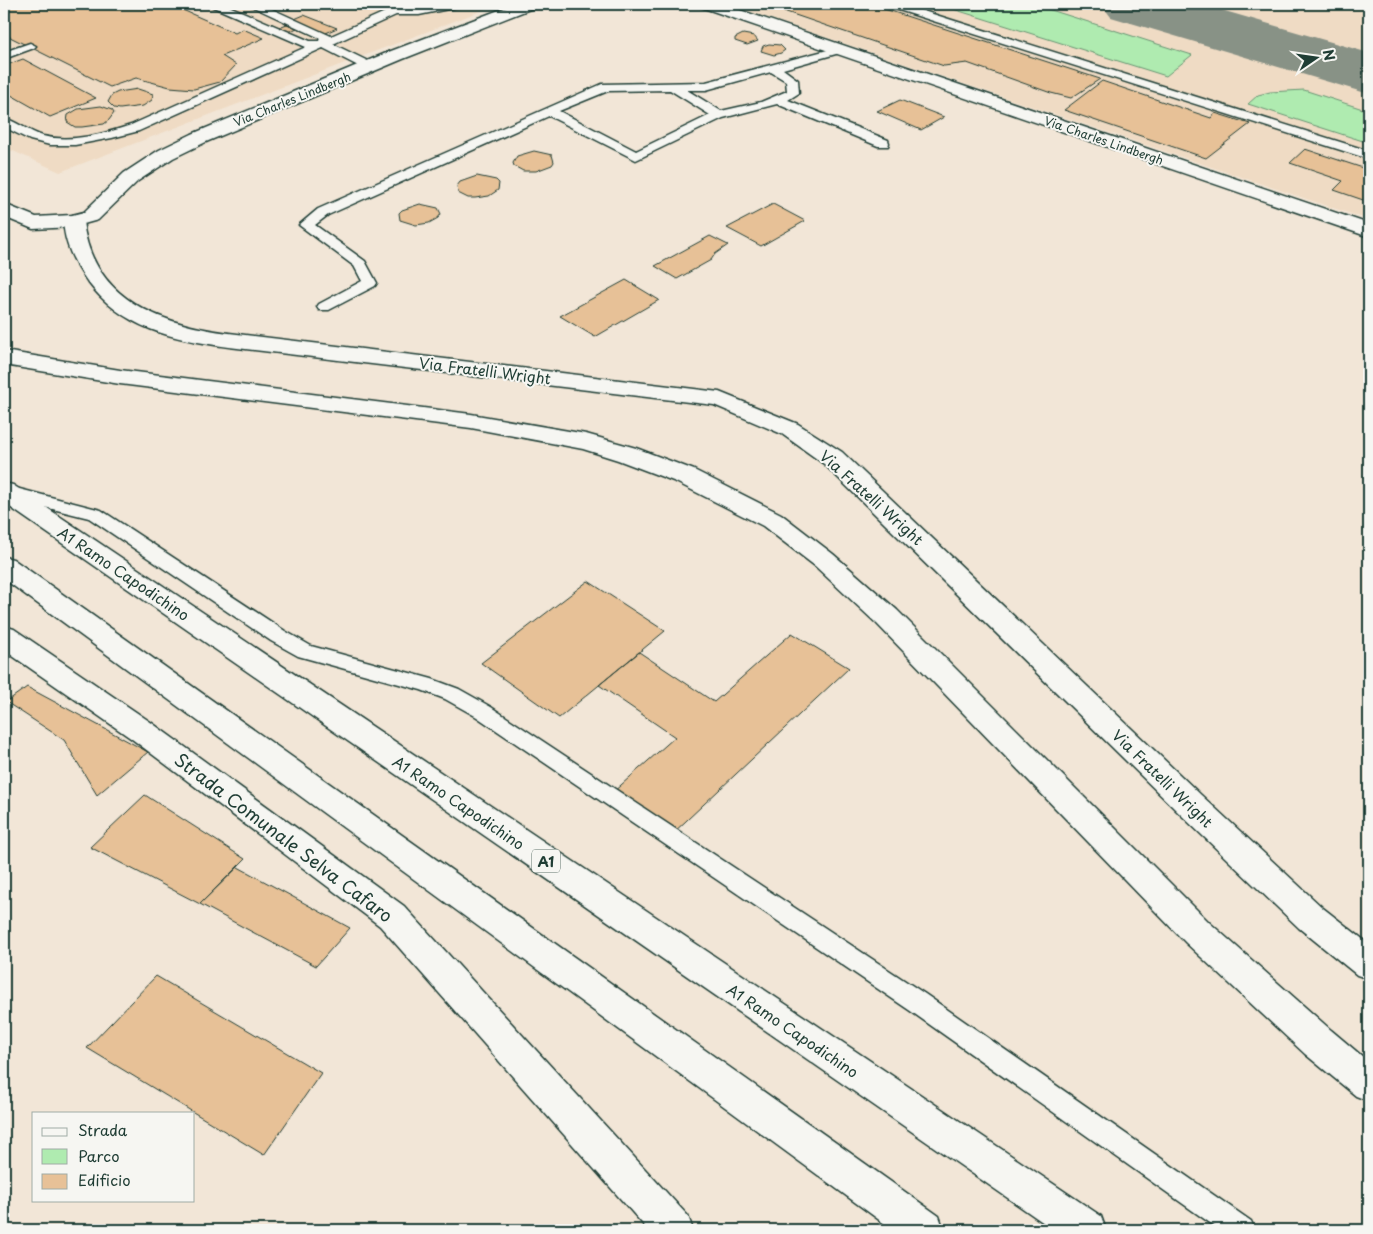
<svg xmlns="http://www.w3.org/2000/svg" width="1373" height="1234" font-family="'Playpen Sans',sans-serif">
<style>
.built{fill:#efdbc4}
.green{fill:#afebb0;stroke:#679472}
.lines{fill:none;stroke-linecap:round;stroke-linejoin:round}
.taxiway{fill:#889286;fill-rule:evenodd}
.building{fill:#e7c197;stroke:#1f3d34}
.service-casing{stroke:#1f3d34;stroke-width:3}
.minor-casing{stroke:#1f3d34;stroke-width:3}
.tertiary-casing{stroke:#1f3d34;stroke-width:3}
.motorway-casing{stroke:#1f3d34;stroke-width:3}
.service{fill:#f6f6f2;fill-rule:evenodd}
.minor{fill:#f6f6f2;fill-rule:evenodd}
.tertiary{fill:#f6f6f2;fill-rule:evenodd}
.motorway{fill:#f6f6f2;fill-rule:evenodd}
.labels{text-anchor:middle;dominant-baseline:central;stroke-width:4;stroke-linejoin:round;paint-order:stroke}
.far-street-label{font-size:12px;fill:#1f3d34;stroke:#f6f6f2}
.shield{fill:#f6f6f2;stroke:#60746d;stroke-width:1}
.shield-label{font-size:14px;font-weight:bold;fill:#1f3d34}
.street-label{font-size:15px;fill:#1f3d34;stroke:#f6f6f2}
.near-street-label{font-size:18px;fill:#1f3d34;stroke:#f6f6f2}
</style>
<rect width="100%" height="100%" fill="#f2e6d7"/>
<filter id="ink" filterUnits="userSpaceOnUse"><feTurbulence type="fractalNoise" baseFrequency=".02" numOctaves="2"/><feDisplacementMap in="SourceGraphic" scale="10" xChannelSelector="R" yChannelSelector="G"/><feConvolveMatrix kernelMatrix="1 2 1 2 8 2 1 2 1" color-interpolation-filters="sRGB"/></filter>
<g filter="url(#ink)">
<path class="built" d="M 4,4 L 499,4 L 60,172 L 4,147 Z
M 727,4 L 1369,4 L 1369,220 Z"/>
<path class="green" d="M 937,4 L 1032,4 L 1192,55 L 1166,76 Z
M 1304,90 L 1369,111 L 1369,143 L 1248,104 L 1258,95 L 1270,92 Z"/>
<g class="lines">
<path class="taxiway" d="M 1101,4 L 1201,4 L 1369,53 L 1369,94 L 1111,17 Z"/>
</g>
<path class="building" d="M 4,4 L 169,4 L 235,33 L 243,29 L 264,38 L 222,56 L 236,65 L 220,82 L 194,89 L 170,87 L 136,78 L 110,87 L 4,34 Z
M 763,4 L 869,4 L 1100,79 L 1071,98 L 1051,93 L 967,63 L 944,66 Z
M 304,15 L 337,28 L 317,37 L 285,23 Z
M 287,24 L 297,28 L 289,32 L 279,27 Z
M 743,34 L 754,36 L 758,41 L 747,45 L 735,41 L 735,38 Z
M 769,44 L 780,45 L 785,50 L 781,53 L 774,55 L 761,51 L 763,46 Z
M 23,59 L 96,98 L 50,117 L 4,91 L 4,66 Z
M 1102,81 L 1211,118 L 1215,113 L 1250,124 L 1206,158 L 1064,110 Z
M 138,89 L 153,94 L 152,100 L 143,106 L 120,109 L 114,108 L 108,102 L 112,95 L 118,92 Z
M 900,100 L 944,117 L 921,130 L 877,111 Z
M 101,106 L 112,110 L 114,113 L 109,120 L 104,124 L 82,127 L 75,127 L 67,122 L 68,115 L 78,109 Z
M 1305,149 L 1369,170 L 1369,202 L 1334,190 L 1343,181 L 1290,163 Z
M 534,151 L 552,155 L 554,162 L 552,165 L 536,171 L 523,171 L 514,166 L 513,163 L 517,156 Z
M 477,176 L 496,180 L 499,183 L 498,190 L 489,196 L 475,198 L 468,198 L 458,193 L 457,186 L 460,182 Z
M 420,204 L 438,208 L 441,214 L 438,218 L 429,223 L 416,225 L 400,220 L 399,213 L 402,210 Z
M 773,204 L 805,221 L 761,246 L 727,228 Z
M 710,236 L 728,245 L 715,254 L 711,260 L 677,279 L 655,266 Z
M 626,280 L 659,300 L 595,337 L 560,316 Z
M 588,581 L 665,631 L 559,718 L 481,663 Z
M 792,633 L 849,668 L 671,835 L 612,793 L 675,737 L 599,685 L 639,652 L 714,702 Z
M 27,687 L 148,752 L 97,795 L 64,740 L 6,702 Z
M 145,795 L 245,859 L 200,904 L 90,847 Z
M 238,867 L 350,928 L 316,966 L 200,904 Z
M 156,976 L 321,1073 L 264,1155 L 87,1048 Z"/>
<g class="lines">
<defs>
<path id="service" d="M 210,4 L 224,4 L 310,41 L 319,41 L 320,38 L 247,4 L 261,4 L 331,36 L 385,12 L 372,6 L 371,4 C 387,4 401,10 417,9 C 433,8 448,3 464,4 L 463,6 L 419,15 L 396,15 L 333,44 L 374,64 L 376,67 L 374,70 L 366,70 L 323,48 L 139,131 L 112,138 L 75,145 L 50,145 L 30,140 L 4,127 L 4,118 C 18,122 29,132 43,136 C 71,143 104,134 131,125 L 306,47 L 211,6 Z
M 885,4 L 901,4 L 1369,151 L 1369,159 L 886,6 Z
M 30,43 L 36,46 L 34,48 L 4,59 L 4,52 Z
M 839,47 L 845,50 L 843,52 L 783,69 L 798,80 L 799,93 L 788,100 L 888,140 L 889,143 L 888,146 L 878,146 L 777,104 L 723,118 L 636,160 L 549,116 L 328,215 L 315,225 L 365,261 L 377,283 L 375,286 L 329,310 L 319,310 L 317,307 L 319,304 L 362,281 L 354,266 L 299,225 L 318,209 L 602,84 L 706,82 ZM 771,72 L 786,81 L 787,91 L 761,102 L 721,111 L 687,90 L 706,90 ZM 670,90 L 710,115 L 636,151 L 559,111 L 608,91 Z
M 4,485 L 101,510 L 285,631 L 311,646 L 432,679 L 459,689 L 491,707 L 925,994 L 1251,1221 L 1255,1230 L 1220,1230 L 909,1010 L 477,717 L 445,699 L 421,690 L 298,656 L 271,641 L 89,518 L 4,497 Z"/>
<path id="minor" d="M 73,215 L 80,217 L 83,221 C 92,300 161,324 229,333 L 719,392 L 798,424 L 842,452 L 1201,795 L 1323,908 L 1369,944 L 1369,979 L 1357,975 L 1299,928 L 1179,813 L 824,464 L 782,434 L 714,405 L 229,347 C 172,339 123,329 87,281 C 73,261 65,245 63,221 L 66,217 Z
M 4,626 L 14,629 L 152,723 L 404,906 L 688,1216 L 693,1230 L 648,1230 L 380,926 L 132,739 L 4,650 Z"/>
<path id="tertiary" d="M 515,4 L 537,4 L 535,7 L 403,59 L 206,142 L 173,158 L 138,181 L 98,220 L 73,227 L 33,229 L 4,217 L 4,204 L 36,217 L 72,215 L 84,212 L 124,173 L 159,150 L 192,134 L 391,51 Z
M 699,4 L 722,4 L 1369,224 L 1369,237 L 701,7 Z"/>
<path id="motorway" d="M 4,351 L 120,370 L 471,414 L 586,434 L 636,448 L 694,470 L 781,514 L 833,554 L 897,610 L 1210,923 L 1331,1030 L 1369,1062 L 1369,1101 L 1356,1096 L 1305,1054 L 1186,943 L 877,624 L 815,566 L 763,526 L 676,482 L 618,460 L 583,449 L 471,428 L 120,384 L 4,365 Z
M 4,483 L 13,485 L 1101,1216 L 1106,1230 L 1054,1230 L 4,503 Z
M 4,557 L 13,559 L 939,1216 L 944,1230 L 893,1230 L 4,579 Z"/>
</defs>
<use href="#service" class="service-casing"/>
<use href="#minor" class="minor-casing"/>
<use href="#tertiary" class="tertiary-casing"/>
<use href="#motorway" class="motorway-casing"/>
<use href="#service" class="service"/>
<use href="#minor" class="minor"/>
<use href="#tertiary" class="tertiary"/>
<use href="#motorway" class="motorway"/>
</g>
</g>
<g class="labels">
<g class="far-street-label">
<text transform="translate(292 99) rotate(-22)">Via Charles Lindbergh</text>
<text transform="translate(1104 140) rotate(19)">Via Charles Lindbergh</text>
</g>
<rect class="shield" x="532" y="849.5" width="28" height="23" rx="4"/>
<g class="shield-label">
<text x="546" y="861">A1</text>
</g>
<g class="street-label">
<text transform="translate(485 370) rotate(7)">Via Fratelli Wright</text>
<text transform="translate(872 497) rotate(42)">Via Fratelli Wright</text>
<text transform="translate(124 573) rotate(34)">A1 Ramo Capodichino</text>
<text transform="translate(1163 778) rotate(44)">Via Fratelli Wright</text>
<text transform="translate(459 802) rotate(34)">A1 Ramo Capodichino</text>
<text transform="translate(793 1030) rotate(34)">A1 Ramo Capodichino</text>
</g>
<g class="near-street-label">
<text transform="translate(284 837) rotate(37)">Strada Comunale Selva Cafaro</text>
</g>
</g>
<rect width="1373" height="1234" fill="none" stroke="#f6f6f2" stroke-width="20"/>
<rect x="10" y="10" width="1353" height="1214" fill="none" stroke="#1f3d34" stroke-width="2" filter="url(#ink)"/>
<rect x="32" y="1112" width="162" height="90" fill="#f6f6f2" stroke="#a0aca6"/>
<rect x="42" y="1128" width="25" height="8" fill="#f6f6f2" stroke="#a0aca6"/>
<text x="78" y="1136" font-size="15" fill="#1f3d34">Strada</text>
<rect x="42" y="1149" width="25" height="15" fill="#afebb0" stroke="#a0aca6"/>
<text x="78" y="1162" font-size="15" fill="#1f3d34">Parco</text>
<rect x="42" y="1174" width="25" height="15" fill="#e7c197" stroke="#a0aca6"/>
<text x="78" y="1186" font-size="15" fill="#1f3d34">Edificio</text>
<g transform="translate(1316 58) rotate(77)" stroke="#f6f6f2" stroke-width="4" paint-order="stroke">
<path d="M0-4L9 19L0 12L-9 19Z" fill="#1f3d34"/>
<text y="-8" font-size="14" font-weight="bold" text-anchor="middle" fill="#1f3d34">N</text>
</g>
</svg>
